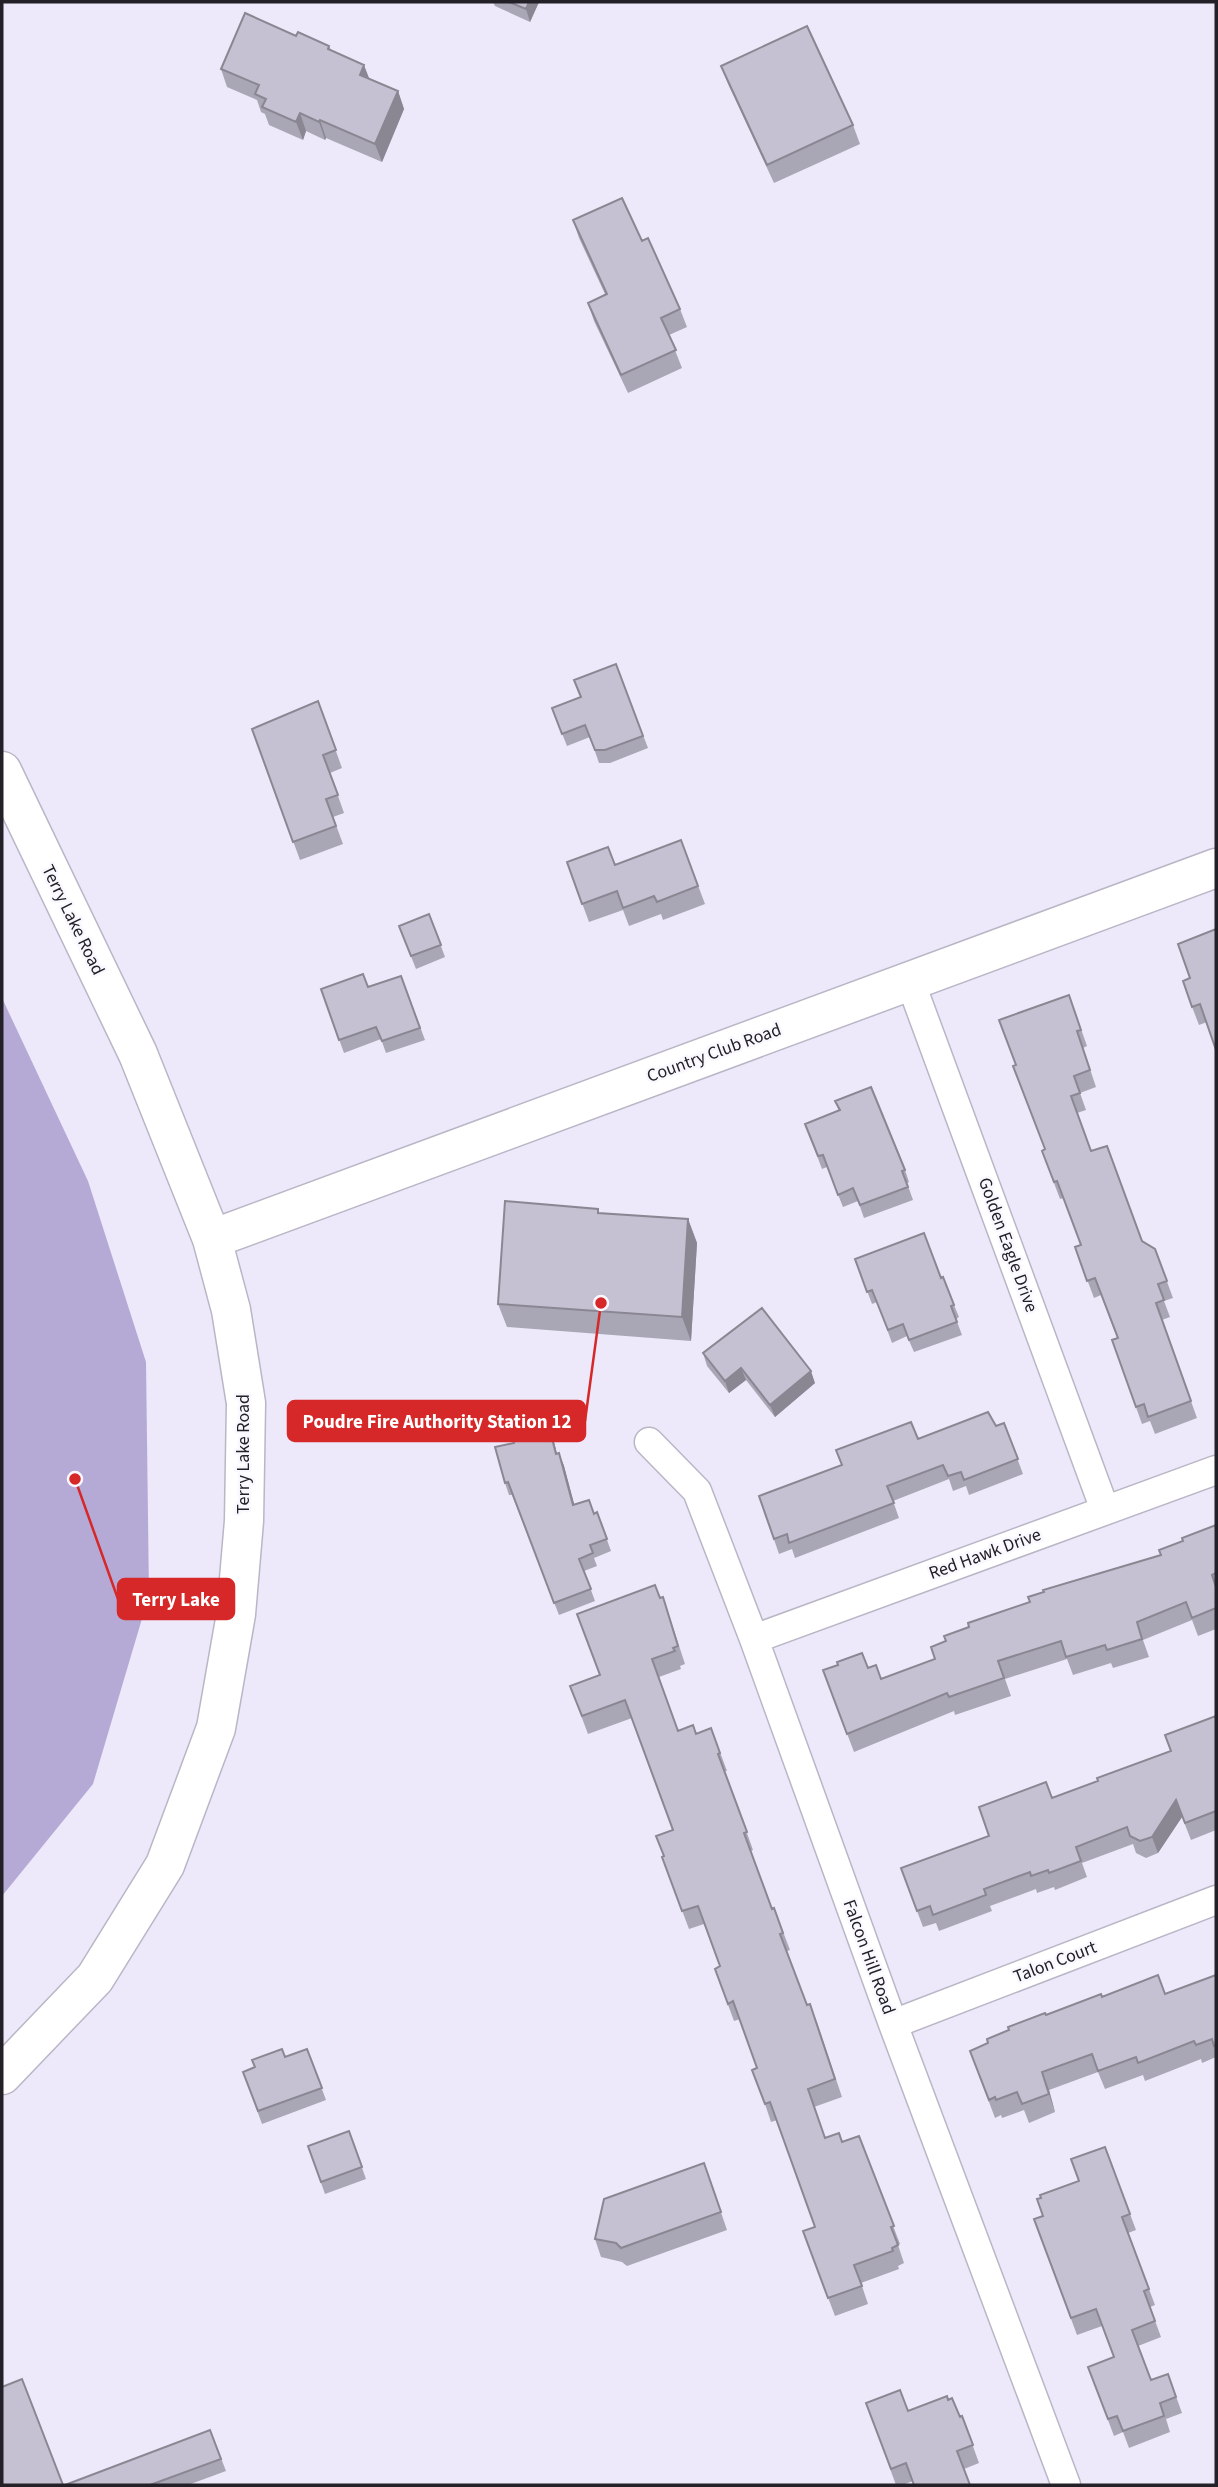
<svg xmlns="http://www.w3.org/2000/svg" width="1218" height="2487" font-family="'Source Sans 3',sans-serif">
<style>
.water{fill:#b5aad6}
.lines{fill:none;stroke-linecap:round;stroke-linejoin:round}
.street-casing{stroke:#b9b6c6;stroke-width:31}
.secondary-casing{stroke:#b9b6c6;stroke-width:41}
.street{stroke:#fff;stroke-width:28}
.secondary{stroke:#fff;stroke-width:38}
.wall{fill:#a9a6b5}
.shaded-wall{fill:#8a8793}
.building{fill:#c5c1d2;stroke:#8a8793;stroke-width:2}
.labels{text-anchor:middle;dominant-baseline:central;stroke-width:5;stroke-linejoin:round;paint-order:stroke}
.street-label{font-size:18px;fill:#232127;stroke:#faf8ff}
.leader{fill:none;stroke:#d62828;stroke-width:2.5}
.callout-dot{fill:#d62828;stroke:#faf8ff;stroke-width:2.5}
.callout{fill:#d62828;stroke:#d62828;stroke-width:2.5}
.callout-label{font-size:19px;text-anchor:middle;font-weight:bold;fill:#fff}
</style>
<rect width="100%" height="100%" fill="#ede9fa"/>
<path class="water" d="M 2,998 L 88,1181 L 146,1362 L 149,1595 L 93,1784 L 2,1896 Z"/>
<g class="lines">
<defs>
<path id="street" d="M 910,981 L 1105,1510
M 649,1442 L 697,1491 L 754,1639 L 893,2024 L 1066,2485
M 754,1639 L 1216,1470
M 893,2024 L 1216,1900"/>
<path id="secondary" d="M 2,771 L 138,1054 L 212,1239 L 231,1310 L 246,1403 L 244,1521 L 236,1614 L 216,1728 L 165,1865 L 95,1978 L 2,2075
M 212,1239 L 1216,868"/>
</defs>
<use href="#street" class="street-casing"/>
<use href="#secondary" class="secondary-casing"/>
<use href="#street" class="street"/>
<use href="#secondary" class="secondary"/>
</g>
<path class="wall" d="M 493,2 L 539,2 L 530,22 L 495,6 Z
M 296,36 L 329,46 L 331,50 L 369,79 L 398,91 L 404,109 L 382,162 L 326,138 L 325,140 L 306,131 L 303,140 L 269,125 L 265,114 L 261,112 L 257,100 L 227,87 L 221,69 Z
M 721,66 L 853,125 L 860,144 L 774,183 L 728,84 Z
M 573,220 L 642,241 L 680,309 L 687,327 L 669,335 L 682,368 L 628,393 L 594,321 L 588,303 L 605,294 L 579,238 Z
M 616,664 L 648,748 L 610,763 L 599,763 L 590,737 L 567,746 L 552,708 L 581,697 Z
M 318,701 L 342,768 L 330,773 L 344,813 L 333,817 L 343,844 L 300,860 L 252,729 Z
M 681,840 L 705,904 L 663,920 L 661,914 L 629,926 L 623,910 L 589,922 L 567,862 L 615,865 Z
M 429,914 L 445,957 L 416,969 L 399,926 Z
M 401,976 L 425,1040 L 386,1053 L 381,1039 L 344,1053 L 321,989 L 368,987 Z
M 1190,978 L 1207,1022 L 1199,1025 L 1189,999 Z
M 1069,995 L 1087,1046 L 1083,1048 L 1096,1087 L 1080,1093 L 1086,1110 L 1077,1113 L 1091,1151 L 1142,1241 L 1155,1249 L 1173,1298 L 1164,1301 L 1170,1317 L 1162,1320 L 1197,1418 L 1155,1434 L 1150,1421 L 1142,1424 L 1112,1340 L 1117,1338 L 1101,1295 L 1094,1298 L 1075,1247 L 1081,1245 L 1064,1198 L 1060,1199 L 1042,1151 L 1045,1150 L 1016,1065 Z
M 835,1101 L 905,1170 L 909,1182 L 907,1183 L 913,1200 L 864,1218 L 858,1201 L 843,1207 L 827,1167 L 822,1169 L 805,1124 L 839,1111 Z
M 600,1214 L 688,1219 L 697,1243 L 691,1341 L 507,1327 L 498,1304 Z
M 855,1259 L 941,1278 L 954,1305 L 959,1317 L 956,1319 L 962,1335 L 914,1352 L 907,1336 L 892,1343 L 877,1302 L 872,1304 Z
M 703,1353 L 815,1383 L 775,1417 L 746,1380 L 729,1393 L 707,1366 Z
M 548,1417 L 557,1454 L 559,1453 L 564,1466 L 574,1505 L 594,1514 L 597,1512 L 611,1551 L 594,1558 L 597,1566 L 584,1571 L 595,1601 L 559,1615 L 512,1495 L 509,1495 L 505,1483 L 514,1443 Z
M 1004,1423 L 1023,1474 L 969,1495 L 966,1486 L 953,1491 L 949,1479 L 893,1501 L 899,1518 L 795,1558 L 792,1549 L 779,1554 L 759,1496 L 918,1439 L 996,1426 Z
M 1216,1525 L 1216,1629 L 1198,1636 L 1192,1620 L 1143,1640 L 1149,1657 L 1113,1668 L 1111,1663 L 1073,1675 L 1067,1659 L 1005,1679 L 1011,1696 L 955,1715 L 954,1711 L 854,1752 L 823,1670 L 868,1668 L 881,1679 L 935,1659 L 946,1641 L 969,1627 L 1161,1555 L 1183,1541 Z
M 660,1598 L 669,1615 L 685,1664 L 680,1666 L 681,1669 L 659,1677 L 678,1731 L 696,1734 L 711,1728 L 727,1771 L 725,1771 L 753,1850 L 750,1851 L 772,1909 L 774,1908 L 790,1950 L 787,1951 L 807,2005 L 817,2022 L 842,2097 L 814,2107 L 825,2138 L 842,2142 L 859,2136 L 900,2244 L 898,2245 L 904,2263 L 898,2266 L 899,2269 L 861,2283 L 868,2304 L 835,2316 L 803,2231 L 815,2227 L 777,2120 L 771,2122 L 765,2104 L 757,2068 L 740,2019 L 734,2021 L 721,1986 L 720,1966 L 704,1924 L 689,1929 L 662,1857 L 664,1856 L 673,1830 L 632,1718 L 588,1734 L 570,1686 L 600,1675 Z
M 1216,1716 L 1216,1830 L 1191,1840 L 1182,1817 L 1158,1853 L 1146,1858 L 1136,1853 L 1133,1844 L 1082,1863 L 1087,1877 L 1055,1890 L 1054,1887 L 1037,1893 L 1036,1889 L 990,1906 L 992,1911 L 939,1931 L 936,1923 L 923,1927 L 901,1868 L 989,1836 L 1052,1798 L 1098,1781 L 1171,1751 Z
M 1216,1975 L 1216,2057 L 1202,2063 L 1201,2059 L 1145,2081 L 1143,2075 L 1105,2089 L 1098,2072 L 1049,2090 L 1055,2112 L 1029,2123 L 1024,2110 L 1002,2118 L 1001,2115 L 995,2118 L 970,2051 L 988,2043 L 1046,2015 L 1102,1997 L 1165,1994 Z
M 307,2049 L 326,2100 L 262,2124 L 243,2072 Z
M 349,2131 L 366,2179 L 325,2194 L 308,2146 Z
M 1105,2147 L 1136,2230 L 1128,2233 L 1155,2305 L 1150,2307 L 1161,2337 L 1138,2346 L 1151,2380 L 1168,2374 L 1182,2413 L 1166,2419 L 1170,2432 L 1129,2448 L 1123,2432 L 1114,2436 L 1088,2367 L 1114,2357 L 1102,2326 L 1077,2335 L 1034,2219 L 1043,2216 L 1079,2181 Z
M 704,2163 L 727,2230 L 627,2266 L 622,2262 L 601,2257 L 595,2239 Z
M 948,2400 L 960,2417 L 962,2416 L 979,2463 L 964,2469 L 913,2481 L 902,2485 L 896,2485 L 866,2403 L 908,2411 Z
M 210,2430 L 226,2471 L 188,2485 L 65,2485 Z"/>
<path class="shaded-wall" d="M 529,2 L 539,2 L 530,22 L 526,9 Z
M 364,65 L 371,83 L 360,75 Z
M 398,91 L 404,109 L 382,162 L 375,144 Z
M 300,113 L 306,131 L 303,140 L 296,122 Z
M 320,120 L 326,138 L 325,140 L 319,122 Z
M 688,1219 L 697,1243 L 691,1341 L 682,1317 Z
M 741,1368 L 746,1380 L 729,1393 L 725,1381 Z
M 811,1371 L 815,1383 L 775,1417 L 770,1405 Z
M 543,1404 L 548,1417 L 560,1467 L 556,1454 Z
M 559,1453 L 564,1466 L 578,1518 L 573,1505 Z
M 1176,1800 L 1182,1817 L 1158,1853 L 1152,1837 Z
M 1042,2072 L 1049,2090 L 1055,2112 L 1049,2094 Z"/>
<path class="building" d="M 509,2 L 529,2 L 526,9 Z
M 245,13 L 296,36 L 298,32 L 329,46 L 328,49 L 364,65 L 360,75 L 398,91 L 375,144 L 320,120 L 319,122 L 300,113 L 296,122 L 262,107 L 266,99 L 255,94 L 259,85 L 221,69 Z
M 807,26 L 853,125 L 767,165 L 721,66 Z
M 622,198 L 642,241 L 648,238 L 680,309 L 661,318 L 676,350 L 621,375 L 588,303 L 607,294 L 573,220 Z
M 616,664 L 643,736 L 605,750 L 595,750 L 585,725 L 562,734 L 552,708 L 581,697 L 574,680 Z
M 318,701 L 336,750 L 323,755 L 338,795 L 326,799 L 336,826 L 293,842 L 252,729 Z
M 681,840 L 698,886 L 657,902 L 654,896 L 623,908 L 617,891 L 582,904 L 567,862 L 608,847 L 615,865 Z
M 429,914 L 441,945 L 411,956 L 399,926 Z
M 1216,929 L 1216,1050 L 1200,1004 L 1192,1007 L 1183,981 L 1190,978 L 1178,944 Z
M 363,974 L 368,987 L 401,976 L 420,1028 L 382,1041 L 376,1027 L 339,1040 L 321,989 Z
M 1069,995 L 1081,1030 L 1077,1031 L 1090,1070 L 1074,1076 L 1080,1093 L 1071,1096 L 1091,1151 L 1107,1146 L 1142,1241 L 1155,1249 L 1167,1281 L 1158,1284 L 1164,1300 L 1156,1303 L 1191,1401 L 1148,1417 L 1144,1404 L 1136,1407 L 1112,1340 L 1118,1338 L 1095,1278 L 1087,1281 L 1075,1247 L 1081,1245 L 1057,1181 L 1054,1182 L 1042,1151 L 1045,1149 L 1013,1066 L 1016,1065 L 999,1020 Z
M 871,1087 L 905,1170 L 902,1171 L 908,1187 L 860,1205 L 853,1188 L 838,1195 L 823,1155 L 818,1156 L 805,1124 L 840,1110 L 835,1101 Z
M 505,1201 L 598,1209 L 598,1213 L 688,1219 L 682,1317 L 498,1304 Z
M 924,1233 L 941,1278 L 943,1277 L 954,1305 L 951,1306 L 957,1322 L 909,1340 L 903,1324 L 888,1330 L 872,1290 L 867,1292 L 855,1259 Z
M 762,1308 L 811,1371 L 770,1405 L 741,1368 L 725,1381 L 703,1353 Z
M 543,1404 L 556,1454 L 559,1453 L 573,1505 L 589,1500 L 594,1514 L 597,1512 L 607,1539 L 590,1545 L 593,1553 L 579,1559 L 591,1589 L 554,1603 L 508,1482 L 505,1483 L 495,1447 L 514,1443 L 507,1414 Z
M 988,1412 L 996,1426 L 1004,1423 L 1018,1459 L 964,1480 L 961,1472 L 948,1476 L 943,1465 L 887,1486 L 894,1503 L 789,1543 L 787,1534 L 774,1539 L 759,1496 L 842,1465 L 836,1450 L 911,1422 L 918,1439 Z
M 1216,1525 L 1216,1573 L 1212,1575 L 1216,1587 L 1216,1608 L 1192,1618 L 1186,1602 L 1137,1622 L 1142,1639 L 1107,1650 L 1105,1645 L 1066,1657 L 1061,1641 L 998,1661 L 1004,1678 L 949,1697 L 947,1693 L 847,1734 L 823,1670 L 838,1665 L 837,1662 L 862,1653 L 868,1668 L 876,1665 L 881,1679 L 935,1659 L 931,1647 L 946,1641 L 944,1636 L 969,1627 L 968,1623 L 1030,1602 L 1028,1597 L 1044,1592 L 1043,1590 L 1161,1555 L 1159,1550 L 1183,1541 L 1182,1538 Z
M 655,1585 L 660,1598 L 663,1597 L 678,1646 L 673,1648 L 675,1651 L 652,1659 L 678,1731 L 693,1725 L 696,1734 L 711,1728 L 720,1753 L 718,1754 L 747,1832 L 744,1833 L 772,1909 L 774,1908 L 783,1933 L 780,1934 L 807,2005 L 810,2004 L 835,2079 L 808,2089 L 825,2138 L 839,2133 L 842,2142 L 859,2136 L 894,2226 L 891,2227 L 898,2245 L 892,2248 L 893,2251 L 854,2265 L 862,2286 L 828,2298 L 803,2231 L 815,2227 L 770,2102 L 765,2104 L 752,2070 L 757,2068 L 733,2001 L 728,2004 L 715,1969 L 720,1966 L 698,1906 L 682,1911 L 662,1857 L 664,1856 L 656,1836 L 673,1830 L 625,1700 L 582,1716 L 570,1686 L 600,1675 L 577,1614 Z
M 1216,1716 L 1216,1811 L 1185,1823 L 1176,1800 L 1152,1837 L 1140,1841 L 1130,1836 L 1127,1827 L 1076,1847 L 1081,1861 L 1049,1873 L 1048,1870 L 1031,1876 L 1030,1872 L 984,1889 L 986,1895 L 933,1915 L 930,1906 L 917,1911 L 901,1868 L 989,1836 L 979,1807 L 1046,1782 L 1052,1798 L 1098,1781 L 1097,1778 L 1171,1751 L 1165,1735 Z
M 1158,1975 L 1165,1994 L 1216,1975 L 1216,2045 L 1214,2046 L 1212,2039 L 1196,2045 L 1194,2041 L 1138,2063 L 1136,2057 L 1098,2071 L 1092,2054 L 1042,2072 L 1049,2094 L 1022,2104 L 1017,2092 L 996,2100 L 995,2097 L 989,2100 L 970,2051 L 988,2043 L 987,2039 L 1009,2030 L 1008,2027 L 1045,2013 L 1046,2015 L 1101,1994 L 1102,1997 Z
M 282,2049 L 285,2057 L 307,2049 L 322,2088 L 258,2111 L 243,2072 L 255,2067 L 252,2060 Z
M 349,2131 L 362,2167 L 321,2182 L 308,2146 Z
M 1105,2147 L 1130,2214 L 1122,2217 L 1149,2289 L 1144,2291 L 1155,2321 L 1132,2330 L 1151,2380 L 1168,2374 L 1176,2397 L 1160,2403 L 1164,2416 L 1123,2431 L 1117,2416 L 1108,2419 L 1088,2367 L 1114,2357 L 1096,2309 L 1071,2318 L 1034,2219 L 1043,2216 L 1037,2199 L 1041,2198 L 1040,2195 L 1079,2181 L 1071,2159 Z
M 704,2163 L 721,2212 L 621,2248 L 616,2243 L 595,2239 L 604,2199 Z
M 22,2379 L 63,2485 L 2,2485 L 2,2387 Z
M 900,2390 L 908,2411 L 947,2396 L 948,2400 L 952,2398 L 960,2417 L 962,2416 L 973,2445 L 957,2451 L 970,2485 L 914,2485 L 906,2463 L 891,2469 L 866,2403 Z
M 210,2430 L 221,2459 L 150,2485 L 65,2485 Z"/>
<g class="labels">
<g class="street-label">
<text transform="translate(73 920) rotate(64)">Terry Lake Road</text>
<text transform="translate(714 1053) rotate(-20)">Country Club Road</text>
<text transform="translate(1008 1245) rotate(70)">Golden Eagle Drive</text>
<text transform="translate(243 1454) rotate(-90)">Terry Lake Road</text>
<text transform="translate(985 1554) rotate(-20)">Red Hawk Drive</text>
<text transform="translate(869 1957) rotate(70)">Falcon Hill Road</text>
<text transform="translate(1055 1962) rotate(-21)">Talon Court</text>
</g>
</g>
<path class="leader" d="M601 1303L585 1421M75 1479L118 1599"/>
<g class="callout-dot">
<circle cx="601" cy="1303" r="7"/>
<circle cx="75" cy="1479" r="7"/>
</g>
<g class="callout">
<rect x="288" y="1401" width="297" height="40" rx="7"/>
<rect x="118" y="1579" width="116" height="40" rx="7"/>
</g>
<g class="callout-label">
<text x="437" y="1428">Poudre Fire Authority Station 12</text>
<text x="176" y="1606">Terry Lake</text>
</g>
<rect width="1218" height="2487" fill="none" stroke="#232127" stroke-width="7"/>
</svg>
